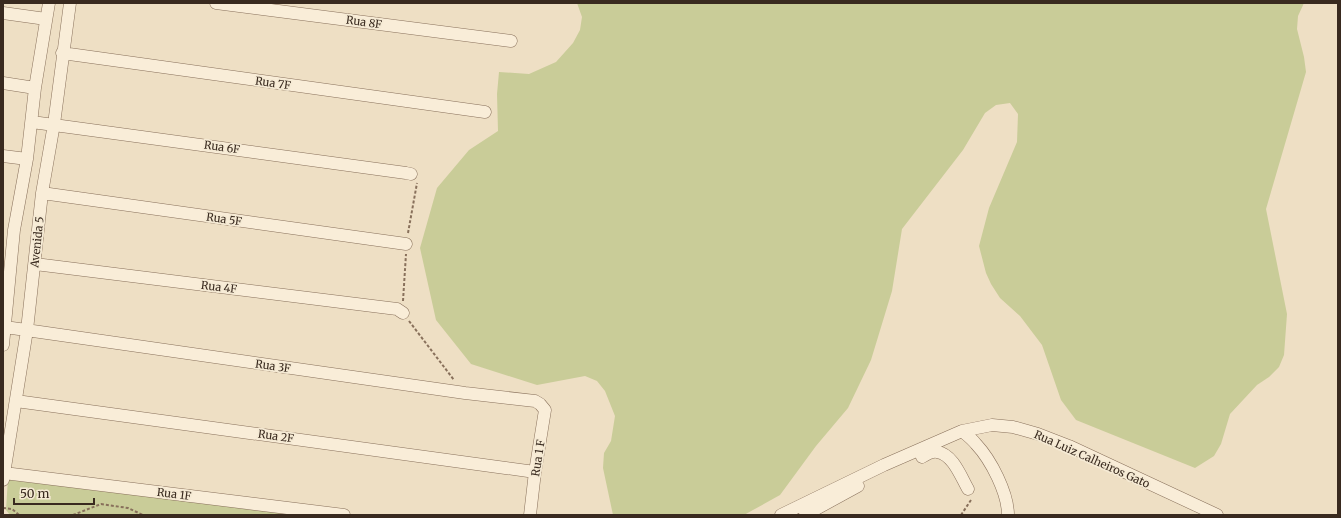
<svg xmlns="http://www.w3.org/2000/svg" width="1341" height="518" font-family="Merriweather,serif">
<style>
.green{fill:#c9cc98}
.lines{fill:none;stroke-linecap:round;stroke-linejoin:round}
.street-casing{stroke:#88705b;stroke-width:13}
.path{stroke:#88705b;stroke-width:2;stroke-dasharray:3 2;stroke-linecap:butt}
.street{stroke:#f9edd8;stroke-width:12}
.labels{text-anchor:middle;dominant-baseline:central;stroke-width:3.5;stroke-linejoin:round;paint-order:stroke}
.street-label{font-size:11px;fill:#392a1f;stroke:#f5ead4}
</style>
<rect width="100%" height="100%" fill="#eedfc4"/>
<path class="green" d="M 577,3 L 1304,3 L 1298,16 L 1297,29 L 1304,57 L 1306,72 L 1266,209 L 1287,314 L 1284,355 L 1279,367 L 1269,377 L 1257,385 L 1230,414 L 1221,444 L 1214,456 L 1195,468 L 1076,420 L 1061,400 L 1042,345 L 1020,316 L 1000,298 L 991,284 L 986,273 L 979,246 L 989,208 L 1017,142 L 1018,114 L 1010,103 L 996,105 L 985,113 L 963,150 L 902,229 L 892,291 L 871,360 L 848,408 L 816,446 L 780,495 L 744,515 L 613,515 L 603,468 L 604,453 L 611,441 L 615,416 L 605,391 L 597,381 L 585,376 L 537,385 L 471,364 L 436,320 L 420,248 L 437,188 L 469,150 L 498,131 L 497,94 L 499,72 L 529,74 L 556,62 L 573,43 L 580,30 L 582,17 Z
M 8,478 L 303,515 L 10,515 L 6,510 Z"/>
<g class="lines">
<defs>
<path id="street" d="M 216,3 L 511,41
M 3,13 L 46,19
M 62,53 L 485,112
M 3,83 L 35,88
M 32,122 L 406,173 L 411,174
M 3,156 L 27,159
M 42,193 L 406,244
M 35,264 L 397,309 L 403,313
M 5,327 L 465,393 L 535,401 L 540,404 L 545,410 L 535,472 L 530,515
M 3,345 L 14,230 L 27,159 L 35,88 L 49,3
M 16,401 L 535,472
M 962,431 C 967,435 972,439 976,444 C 991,460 1008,493 1008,515
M 922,457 C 927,454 932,451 937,452 C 953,454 961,477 968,489
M 4,473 L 344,515
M 3,480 L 27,330 L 42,193 L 54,124 L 70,3
M 781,515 L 884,465 L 962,431 L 992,425 L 1013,427 L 1038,434 L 1069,446 L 1217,515
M 805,515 L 858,486"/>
</defs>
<use href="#street" class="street-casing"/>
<path class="path" d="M 408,233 L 417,183
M 403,301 L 406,254
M 409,321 L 454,380
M 3,508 L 12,509 L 19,515
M 73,515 L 101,504 L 128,508 L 143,515
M 961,515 L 971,500"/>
<use href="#street" class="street"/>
</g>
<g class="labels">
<g class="street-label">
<text transform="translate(364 22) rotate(8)">Rua 8F</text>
<text transform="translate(273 83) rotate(8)">Rua 7F</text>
<text transform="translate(222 147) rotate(8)">Rua 6F</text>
<text transform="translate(224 219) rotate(8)">Rua 5F</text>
<text transform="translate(37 242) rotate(-84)">Avenida 5</text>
<text transform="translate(219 287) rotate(7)">Rua 4F</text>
<text transform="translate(273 366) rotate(8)">Rua 3F</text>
<text transform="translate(276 436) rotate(8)">Rua 2F</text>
<text transform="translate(538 458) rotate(-81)">Rua 1 F</text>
<text transform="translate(1092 459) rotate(24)">Rua Luiz Calheiros Gato</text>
<text transform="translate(174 494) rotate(7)">Rua 1F</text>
</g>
</g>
<rect width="1341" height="518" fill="none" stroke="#392a1f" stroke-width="8"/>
<path d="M14 498v6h80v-6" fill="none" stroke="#392a1f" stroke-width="2"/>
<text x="20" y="498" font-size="12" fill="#392a1f" stroke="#f5ead4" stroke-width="3" paint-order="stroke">50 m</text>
</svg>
